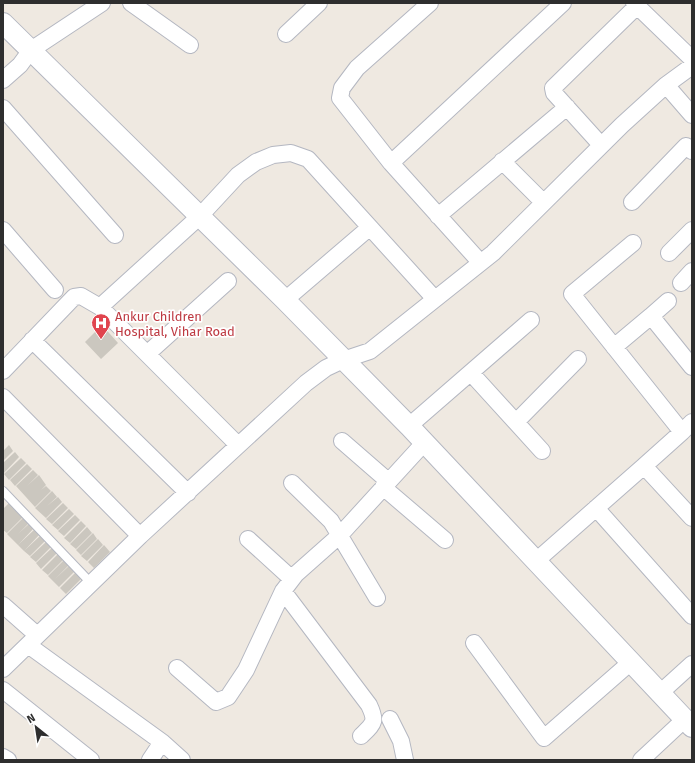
<svg xmlns="http://www.w3.org/2000/svg" width="695" height="763" font-family="'Fira Sans',sans-serif">
<style>
.building{fill:#cbc7bf}
.lines{fill:none;stroke-linecap:round;stroke-linejoin:round}
.service-casing{stroke:#b4b7c1;stroke-width:10}
.minor-casing{stroke:#b4b7c1;stroke-width:18}
.tertiary-casing{stroke:#b4b7c1;stroke-width:22}
.service{stroke:#fff;stroke-width:8}
.minor{stroke:#fff;stroke-width:16}
.tertiary{stroke:#fff;stroke-width:20}
.labels{text-anchor:middle;dominant-baseline:central;stroke-width:3.5;stroke-linejoin:round;paint-order:stroke}
.health-label{font-size:13px;fill:#be3a42;stroke:#fff;text-anchor:start}
</style>
<rect width="100%" height="100%" fill="#efe9e1"/>
<path class="building" d="M 102,325 L 118,343 L 101,359 L 85,342 Z
M 9,445 L 13,451 L 3,461 L 3,451 Z
M 15,452 L 19,457 L 3,474 L 3,463 Z
M 21,458 L 26,463 L 9,480 L 4,474 Z
M 27,464 L 32,469 L 15,486 L 10,480 Z
M 33,470 L 38,475 L 27,486 L 39,475 L 46,485 L 41,490 L 46,486 L 51,491 L 35,507 L 16,486 Z
M 52,491 L 57,497 L 47,506 L 58,497 L 62,502 L 46,518 L 35,508 Z
M 11,501 L 23,517 L 7,533 L 3,530 L 3,509 Z
M 63,503 L 68,508 L 52,524 L 46,519 Z
M 69,509 L 74,514 L 58,530 L 52,525 Z
M 75,515 L 80,520 L 64,536 L 58,531 Z
M 24,517 L 29,523 L 18,534 L 30,523 L 34,528 L 18,545 L 7,534 Z
M 81,521 L 86,526 L 70,543 L 64,538 Z
M 87,527 L 92,533 L 76,549 L 70,544 Z
M 35,529 L 40,534 L 24,551 L 18,545 Z
M 93,533 L 97,539 L 81,555 L 76,550 Z
M 41,535 L 46,540 L 30,556 L 24,551 Z
M 98,539 L 103,545 L 87,561 L 81,556 Z
M 47,541 L 52,546 L 36,562 L 30,557 Z
M 104,545 L 110,552 L 94,568 L 88,562 Z
M 53,547 L 58,552 L 41,569 L 36,563 Z
M 59,553 L 64,559 L 48,575 L 42,570 Z
M 65,559 L 69,565 L 55,579 L 70,565 L 75,571 L 59,587 L 48,576 Z
M 76,572 L 82,578 L 66,594 L 60,588 Z"/>
<g class="lines">
<defs>
<path id="service" d="M 3,491 L 91,583"/>
<path id="minor" d="M 131,3 L 190,45
M 634,3 L 692,59
M 286,34 L 319,3
M 3,80 L 20,65 L 31,50 L 102,3
M 666,85 L 692,115
M 3,108 L 115,235
M 601,145 L 554,93 L 553,88 L 637,6
M 502,161 L 543,202
M 391,163 L 340,98 L 342,88 L 357,68 L 430,3
M 632,202 L 686,146 L 692,151
M 438,216 L 567,107
M 3,230 L 55,290
M 633,243 L 572,294 L 682,432 L 644,466
M 669,253 L 692,230
M 480,262 L 391,163 L 563,3
M 681,283 L 692,271
M 285,300 L 369,228
M 100,307 L 200,216 L 238,175 L 256,162 L 273,155 L 291,153 L 308,159 L 434,298
M 651,316 L 668,301
M 32,340 L 188,493
M 614,347 L 651,316 L 692,367
M 147,354 L 228,281
M 3,371 L 74,297 L 81,296 L 100,307 L 238,445
M 471,373 L 542,451
M 3,397 L 140,536
M 516,422 L 578,359
M 409,426 L 531,320
M 682,432 L 692,422
M 342,441 L 388,481
M 292,483 L 331,521 L 377,598
M 383,487 L 445,540
M 596,508 L 692,616
M 248,539 L 292,579
M 536,561 L 644,466 L 692,518
M 283,591 L 369,705 C 377,722 374,723 361,736
M 3,605 L 37,635
M 474,643 L 544,738 L 631,662
M 28,645 L 162,742 L 182,760
M 177,668 L 216,702 L 228,697 L 246,670 L 283,591 L 296,574 L 340,535 L 424,443
M 3,669 L 140,536 L 306,383 L 326,368 L 343,360 L 370,351 L 493,253 L 622,125 L 666,85 L 692,66
M 3,690 L 91,760
M 660,693 L 692,664
M 390,719 L 401,741 L 405,760
M 3,757 L 8,760
M 150,760 L 162,742
M 641,760 L 685,719"/>
<path id="tertiary" d="M 3,23 L 285,300 L 409,426 L 692,727"/>
</defs>
<use href="#service" class="service-casing"/>
<use href="#minor" class="minor-casing"/>
<use href="#tertiary" class="tertiary-casing"/>
<use href="#service" class="service"/>
<use href="#minor" class="minor"/>
<use href="#tertiary" class="tertiary"/>
</g>
<defs>
<symbol id="hospital-pin" viewBox="-11 -11 22 30"><path d="M0 17L-7.5 6A9.5 9.5 0 1 1 7.5 6Z" fill="#e0444e" stroke="#fff"/><path d="M-5-5h3v3.5h4V-5h3V5h-3V1.5h-4V5h-3Z" fill="#fff"/></symbol>
</defs>
<g fill-rule="evenodd">
<use href="#hospital-pin" x="90" y="312" width="22" height="30"/>
</g>
<g class="labels">
<g class="health-label">
<text x="115" y="316">Ankur Children<tspan x="115" dy="15">Hospital, Vihar Road</tspan></text>
</g>
</g>
<rect width="695" height="763" fill="none" stroke="#2e2e2e" stroke-width="8"/>
<g transform="translate(36 727) rotate(330)" stroke="#ffffff" stroke-width="3" paint-order="stroke">
<path d="M0-3L7 15L0 10L-7 15Z" fill="#2e2e2e"/>
<text y="-6" font-size="11" font-weight="bold" text-anchor="middle" fill="#2e2e2e">N</text>
</g>
</svg>
